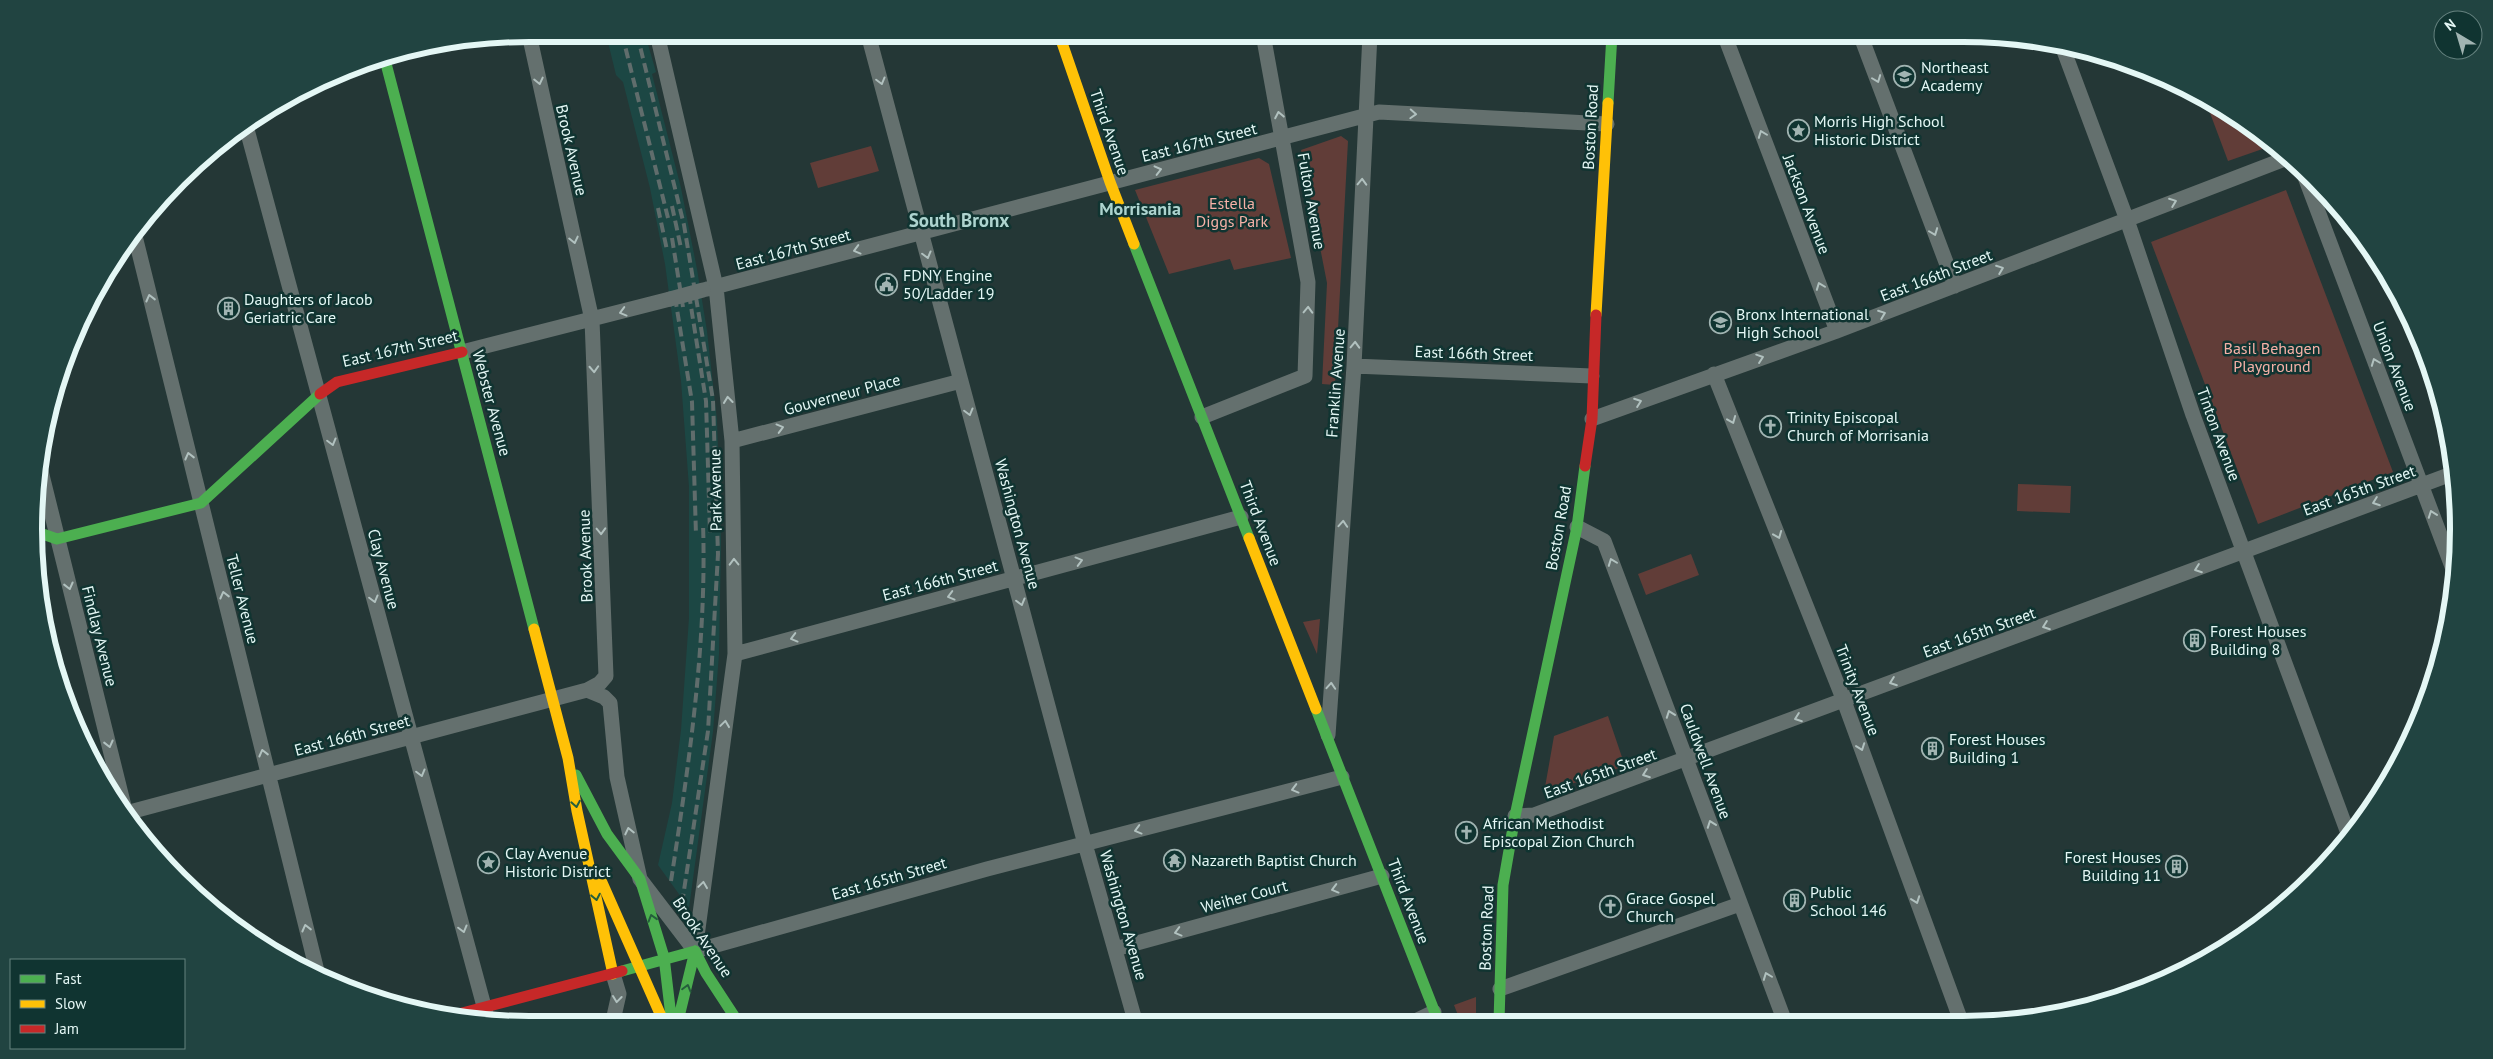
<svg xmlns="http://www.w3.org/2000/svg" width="2493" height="1059" font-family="'PT Sans',sans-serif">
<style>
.built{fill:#1c4744}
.green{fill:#613d38}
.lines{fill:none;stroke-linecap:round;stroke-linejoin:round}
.street{stroke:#64706e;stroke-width:15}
.fast{stroke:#4caf50;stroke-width:11}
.slow{stroke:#ffc107;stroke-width:11}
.jam{stroke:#c62828;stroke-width:11}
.rail{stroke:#606d6c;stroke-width:4;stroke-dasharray:10 5;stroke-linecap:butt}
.street-bridge{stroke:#64706e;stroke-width:15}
.oneway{stroke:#b1c1bf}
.oneway2{stroke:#255f3c}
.labels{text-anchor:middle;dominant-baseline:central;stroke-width:5;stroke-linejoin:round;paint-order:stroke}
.poi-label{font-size:16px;fill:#e4f7f5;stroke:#103431;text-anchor:start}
.street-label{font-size:16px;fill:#e4f7f5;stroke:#103431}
.park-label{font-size:16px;fill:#f6b1a7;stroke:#103431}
.neighbourhood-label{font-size:18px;font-weight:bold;fill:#add4cf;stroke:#103431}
.quarter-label{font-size:19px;font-weight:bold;fill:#add4cf;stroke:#103431}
.rim{fill:none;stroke:#e4f7f5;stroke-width:6}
</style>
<rect width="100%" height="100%" fill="#243736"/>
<path class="built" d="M 606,34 L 645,34 L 656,72 L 652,74 L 681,188 L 697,269 L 707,331 L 717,420 L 721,541 L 719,654 L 713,732 L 689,908 L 658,865 L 672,803 L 681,730 L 689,618 L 689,487 L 681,381 L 665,264 L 650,188 L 623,82 L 616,75 Z"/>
<path class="green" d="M 547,34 L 594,34 L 550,45 Z
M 2204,97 L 2212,100 L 2274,145 L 2228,161 Z
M 1341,136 L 1348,141 L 1335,385 L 1322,384 L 1327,283 L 1301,150 Z
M 871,146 L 879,171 L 818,188 L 810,163 Z
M 1259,158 L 1269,164 L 1291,258 L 1234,270 L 1230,259 L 1169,274 L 1135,190 Z
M 2286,190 L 2393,472 L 2258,524 L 2151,242 Z
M 2018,484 L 2071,486 L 2070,513 L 2017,511 Z
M 1691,554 L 1699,575 L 1646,595 L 1638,574 Z
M 1320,619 L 1317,654 L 1303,622 Z
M 1608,716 L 1625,766 L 1544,793 L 1554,736 Z
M 1476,997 L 1476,1023 L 1461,1023 L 1454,1005 Z"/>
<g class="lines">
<path class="street" d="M 657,34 L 716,287 L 732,441 L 735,654 L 695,951
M 868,34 L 1085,844 L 1136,1024
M 1724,34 L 1837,331
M 1860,34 L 1955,286
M 2061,43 L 2127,220 L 2193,415 L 2349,836
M 246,126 L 488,1021
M 2302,169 L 2456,577
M 134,232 L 318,975
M 707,289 L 1379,112 L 1607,124
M 462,352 L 670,299
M 1354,366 L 1592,376
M 1714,374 L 1844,701 L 1961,1021
M 1202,417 L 1305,376 L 1308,282 L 1263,34
M 1592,419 L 1837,331 L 2290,157
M 732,441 L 961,381
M 40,467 L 126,814
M 1577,527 L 1604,541 L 1785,1022
M 735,654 L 1241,517
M 587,690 L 604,697 L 610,703 L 617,777 L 640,879 L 695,951
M 1328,735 L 1354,366 L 1370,34
M 126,813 L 587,690 L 600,683 L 606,676 L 592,320 L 529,34
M 1515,816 L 1534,815 L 2454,473
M 1115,949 L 1382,876
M 695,951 L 987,869 L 1342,777
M 1500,989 L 1740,904
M 1411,1023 L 1434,1012
M 612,1025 L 619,994 L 613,974"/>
<path class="fast" d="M 384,56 L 534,629
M 1608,103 L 1612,34
M 1134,244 L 1249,538
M 34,531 L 57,539 L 201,503 L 320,394
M 1316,709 L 1439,1023
M 576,775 L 607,834 L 640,879 L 664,957 L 672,1025
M 695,951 L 706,973 L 740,1025
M 622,971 L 695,951
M 1499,1022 L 1503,885 L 1515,816 L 1577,527 L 1585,466
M 677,1025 L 695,951"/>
<path class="slow" d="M 1059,34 L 1110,182 L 1134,244
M 1596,315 L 1608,103
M 1249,538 L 1316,709
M 534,629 L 568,758 L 577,811 L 613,974
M 600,878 L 665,1025"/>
<path class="jam" d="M 320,394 L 337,382 L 462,352
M 1585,466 L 1592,419 L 1596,315
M 447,1017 L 622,971"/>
<path class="rail" d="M 622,34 L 668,218
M 637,34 L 684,225 L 713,400 L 718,554 L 708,731 L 683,897
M 672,206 L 681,248
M 658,208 L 667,250
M 672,238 L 683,307
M 689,294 L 706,401 L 710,533
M 675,297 L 692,402 L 696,535
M 671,881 C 689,763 707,643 703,523
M 635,1025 L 637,1015"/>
<path class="street-bridge" d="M 670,299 L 703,290"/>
</g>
<defs><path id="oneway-chevron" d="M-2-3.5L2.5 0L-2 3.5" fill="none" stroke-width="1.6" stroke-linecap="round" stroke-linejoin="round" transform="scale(1.25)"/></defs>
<g class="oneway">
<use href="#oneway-chevron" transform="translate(1877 79) rotate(69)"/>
<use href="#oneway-chevron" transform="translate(539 81) rotate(77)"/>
<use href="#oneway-chevron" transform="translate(881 81) rotate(75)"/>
<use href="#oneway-chevron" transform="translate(1413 114) rotate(3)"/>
<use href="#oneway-chevron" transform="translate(1279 115) rotate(-101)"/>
<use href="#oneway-chevron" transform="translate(1762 134) rotate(-111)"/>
<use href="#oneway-chevron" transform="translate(1158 170) rotate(-14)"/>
<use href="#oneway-chevron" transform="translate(1362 182) rotate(-88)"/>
<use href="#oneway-chevron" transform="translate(2173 202) rotate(-21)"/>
<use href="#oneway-chevron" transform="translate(1934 232) rotate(69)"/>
<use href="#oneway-chevron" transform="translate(574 240) rotate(77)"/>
<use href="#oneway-chevron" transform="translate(857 250) rotate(165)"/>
<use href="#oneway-chevron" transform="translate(927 255) rotate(75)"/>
<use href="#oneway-chevron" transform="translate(2000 269) rotate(-21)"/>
<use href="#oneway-chevron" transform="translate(1820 286) rotate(-111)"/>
<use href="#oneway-chevron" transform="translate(150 298) rotate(-104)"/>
<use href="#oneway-chevron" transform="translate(1308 310) rotate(-88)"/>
<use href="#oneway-chevron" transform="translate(623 312) rotate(165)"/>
<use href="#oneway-chevron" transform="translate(1882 314) rotate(-21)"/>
<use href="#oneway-chevron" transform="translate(1355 345) rotate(-88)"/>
<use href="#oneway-chevron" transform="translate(1760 358) rotate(-19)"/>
<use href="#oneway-chevron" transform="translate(2375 362) rotate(-111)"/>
<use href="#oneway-chevron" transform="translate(594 369) rotate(87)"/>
<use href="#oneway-chevron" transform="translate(728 400) rotate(-96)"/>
<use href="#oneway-chevron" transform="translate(1638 402) rotate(-20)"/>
<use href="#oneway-chevron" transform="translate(969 412) rotate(75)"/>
<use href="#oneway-chevron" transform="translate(1732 420) rotate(68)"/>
<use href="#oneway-chevron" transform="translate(780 428) rotate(-15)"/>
<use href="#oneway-chevron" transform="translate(332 442) rotate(75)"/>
<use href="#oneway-chevron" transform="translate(189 456) rotate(-104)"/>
<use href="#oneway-chevron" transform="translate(2376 502) rotate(160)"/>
<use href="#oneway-chevron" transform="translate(2432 514) rotate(-110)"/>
<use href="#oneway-chevron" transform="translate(1343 524) rotate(-86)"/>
<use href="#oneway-chevron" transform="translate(601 531) rotate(88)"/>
<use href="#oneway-chevron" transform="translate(1778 535) rotate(68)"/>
<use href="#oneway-chevron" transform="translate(1079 561) rotate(-15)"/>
<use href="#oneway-chevron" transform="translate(734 562) rotate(-91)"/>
<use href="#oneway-chevron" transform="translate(1612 562) rotate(-111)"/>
<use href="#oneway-chevron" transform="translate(2198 569) rotate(160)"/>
<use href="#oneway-chevron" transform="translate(69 586) rotate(76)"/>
<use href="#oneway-chevron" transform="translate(224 595) rotate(-104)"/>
<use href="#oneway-chevron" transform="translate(951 596) rotate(165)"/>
<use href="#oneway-chevron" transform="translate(374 599) rotate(75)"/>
<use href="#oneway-chevron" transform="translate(1021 602) rotate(75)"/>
<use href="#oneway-chevron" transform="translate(2046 626) rotate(160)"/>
<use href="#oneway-chevron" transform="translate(794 638) rotate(165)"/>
<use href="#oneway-chevron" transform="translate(1893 682) rotate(160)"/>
<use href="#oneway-chevron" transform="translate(1331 686) rotate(-86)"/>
<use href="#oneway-chevron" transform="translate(1670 714) rotate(-110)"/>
<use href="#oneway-chevron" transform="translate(1798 718) rotate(160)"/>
<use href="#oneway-chevron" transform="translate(725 724) rotate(-82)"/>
<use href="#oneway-chevron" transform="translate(109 744) rotate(76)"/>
<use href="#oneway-chevron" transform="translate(1861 747) rotate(70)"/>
<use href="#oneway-chevron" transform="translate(263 753) rotate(-104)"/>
<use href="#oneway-chevron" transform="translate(421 773) rotate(75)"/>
<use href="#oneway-chevron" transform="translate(1646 774) rotate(160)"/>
<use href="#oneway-chevron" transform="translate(1295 789) rotate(165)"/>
<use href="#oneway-chevron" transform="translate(1711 824) rotate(-110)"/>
<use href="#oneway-chevron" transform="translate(1138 830) rotate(165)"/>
<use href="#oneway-chevron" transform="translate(629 831) rotate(-103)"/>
<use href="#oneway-chevron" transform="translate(703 885) rotate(-82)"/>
<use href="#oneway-chevron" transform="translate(1335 889) rotate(165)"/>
<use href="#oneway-chevron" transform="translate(1916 900) rotate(70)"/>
<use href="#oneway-chevron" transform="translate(306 928) rotate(-104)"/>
<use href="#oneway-chevron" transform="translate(463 929) rotate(75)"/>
<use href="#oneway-chevron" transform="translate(1178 932) rotate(165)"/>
<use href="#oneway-chevron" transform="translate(1767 976) rotate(-111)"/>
<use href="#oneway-chevron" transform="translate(617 999) rotate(97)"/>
</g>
<g class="oneway2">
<use href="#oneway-chevron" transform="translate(576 804) rotate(80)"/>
<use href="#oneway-chevron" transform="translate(596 897) rotate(79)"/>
<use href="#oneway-chevron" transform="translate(652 918) rotate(-107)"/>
<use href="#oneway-chevron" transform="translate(687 988) rotate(-74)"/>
</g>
<defs>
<symbol id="school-ring" viewBox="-11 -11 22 22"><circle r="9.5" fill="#103431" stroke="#a1b4b2" stroke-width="1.5"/><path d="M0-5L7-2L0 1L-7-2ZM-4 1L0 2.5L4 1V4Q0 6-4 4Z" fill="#a1b4b2"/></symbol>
<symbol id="sight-ring" viewBox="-11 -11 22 22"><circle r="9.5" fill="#103431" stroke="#a1b4b2" stroke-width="1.5"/><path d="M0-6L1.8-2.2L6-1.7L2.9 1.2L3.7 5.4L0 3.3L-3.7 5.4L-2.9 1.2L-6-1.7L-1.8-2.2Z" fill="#a1b4b2"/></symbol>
<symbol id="civic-ring" viewBox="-11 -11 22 22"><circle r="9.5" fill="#103431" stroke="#a1b4b2" stroke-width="1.5"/><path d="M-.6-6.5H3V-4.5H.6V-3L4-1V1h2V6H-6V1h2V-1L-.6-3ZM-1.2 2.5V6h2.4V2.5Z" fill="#a1b4b2"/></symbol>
<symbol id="building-ring" viewBox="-11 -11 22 22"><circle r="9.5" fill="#103431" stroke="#a1b4b2" stroke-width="1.5"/><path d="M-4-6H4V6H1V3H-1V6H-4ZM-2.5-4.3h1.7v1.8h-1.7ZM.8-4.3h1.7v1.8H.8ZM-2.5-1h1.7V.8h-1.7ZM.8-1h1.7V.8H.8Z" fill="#a1b4b2"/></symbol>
<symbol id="church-ring" viewBox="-11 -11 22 22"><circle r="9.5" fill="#103431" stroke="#a1b4b2" stroke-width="1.5"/><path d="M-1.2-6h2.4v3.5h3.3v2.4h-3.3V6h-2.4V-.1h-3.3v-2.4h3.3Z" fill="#a1b4b2"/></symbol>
<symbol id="temple-ring" viewBox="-11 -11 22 22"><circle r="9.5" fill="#103431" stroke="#a1b4b2" stroke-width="1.5"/><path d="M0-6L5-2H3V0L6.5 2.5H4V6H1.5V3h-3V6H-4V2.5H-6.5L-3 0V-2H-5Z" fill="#a1b4b2"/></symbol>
</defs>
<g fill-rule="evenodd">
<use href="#school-ring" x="1892" y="64" width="25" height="25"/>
<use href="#sight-ring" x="1786" y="118" width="25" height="25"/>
<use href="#civic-ring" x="874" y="272" width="25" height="25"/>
<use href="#building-ring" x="216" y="296" width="25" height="25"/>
<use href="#school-ring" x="1708" y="310" width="25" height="25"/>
<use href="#church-ring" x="1758" y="414" width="25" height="25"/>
<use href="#building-ring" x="2182" y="628" width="25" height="25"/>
<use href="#building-ring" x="1920" y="736" width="25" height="25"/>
<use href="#church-ring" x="1454" y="820" width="25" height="25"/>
<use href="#temple-ring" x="1162" y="848" width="25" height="25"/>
<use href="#sight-ring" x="476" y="850" width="25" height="25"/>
<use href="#building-ring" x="2164" y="854" width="25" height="25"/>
<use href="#building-ring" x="1782" y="888" width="25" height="25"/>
<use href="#church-ring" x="1598" y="894" width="25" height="25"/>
</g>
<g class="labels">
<g class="poi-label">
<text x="1921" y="67">Northeast<tspan x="1921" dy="18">Academy</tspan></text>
<text x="1814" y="121">Morris High School<tspan x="1814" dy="18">Historic District</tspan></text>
<text x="903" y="275">FDNY Engine<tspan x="903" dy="18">50/Ladder 19</tspan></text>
<text x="244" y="299">Daughters of Jacob<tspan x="244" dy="18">Geriatric Care</tspan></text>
<text x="1736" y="314">Bronx International<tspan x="1736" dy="18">High School</tspan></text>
<text x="1787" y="417">Trinity Episcopal<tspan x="1787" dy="18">Church of Morrisania</tspan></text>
<text x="2210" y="631">Forest Houses<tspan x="2210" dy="18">Building 8</tspan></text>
<text x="1949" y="739">Forest Houses<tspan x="1949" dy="18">Building 1</tspan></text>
<text x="1483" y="823">African Methodist<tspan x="1483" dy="18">Episcopal Zion Church</tspan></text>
<text x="505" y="853">Clay Avenue<tspan x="505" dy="18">Historic District</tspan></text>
<text x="2161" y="857" text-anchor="end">Forest Houses<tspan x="2161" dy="18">Building 11</tspan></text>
<text x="1191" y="860">Nazareth Baptist Church</text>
<text x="1810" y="892">Public<tspan x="1810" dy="18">School 146</tspan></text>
<text x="1626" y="898">Grace Gospel<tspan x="1626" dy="18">Church</tspan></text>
</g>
<g class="street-label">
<text transform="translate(1590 127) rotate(-87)">Boston Road</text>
<text transform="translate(1110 132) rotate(71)">Third Avenue</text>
<text transform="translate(1199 142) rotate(-14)">East 167th Street</text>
<text transform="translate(572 150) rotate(77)">Brook Avenue</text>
<text transform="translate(1312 201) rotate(80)">Fulton Avenue</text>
<text transform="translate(1807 204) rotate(69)">Jackson Avenue</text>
<text transform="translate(793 249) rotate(-15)">East 167th Street</text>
<text transform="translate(1936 275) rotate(-21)">East 166th Street</text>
<text transform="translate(400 348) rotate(-13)">East 167th Street</text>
<text transform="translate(1474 353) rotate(2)">East 166th Street</text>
<text transform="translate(2395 366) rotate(69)">Union Avenue</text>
<text transform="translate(1335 383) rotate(-86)">Franklin Avenue</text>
<text transform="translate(842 394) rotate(-15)">Gouverneur Place</text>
<text transform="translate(492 403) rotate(75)">Webster Avenue</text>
<text transform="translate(2219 434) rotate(70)">Tinton Avenue</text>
<text transform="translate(715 490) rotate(-91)">Park Avenue</text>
<text transform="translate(2359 490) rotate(-20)">East 165th Street</text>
<text transform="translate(1261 523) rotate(69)">Third Avenue</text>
<text transform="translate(1018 524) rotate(75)">Washington Avenue</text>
<text transform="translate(1558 528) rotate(-80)">Boston Road</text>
<text transform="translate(585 556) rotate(-92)">Brook Avenue</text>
<text transform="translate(384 569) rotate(75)">Clay Avenue</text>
<text transform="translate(940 580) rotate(-15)">East 166th Street</text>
<text transform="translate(243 599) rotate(76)">Teller Avenue</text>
<text transform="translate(1979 632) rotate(-20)">East 165th Street</text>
<text transform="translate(100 636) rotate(76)">Findlay Avenue</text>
<text transform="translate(1858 690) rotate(69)">Trinity Avenue</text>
<text transform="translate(352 735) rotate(-15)">East 166th Street</text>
<text transform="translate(1706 761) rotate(70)">Cauldwell Avenue</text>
<text transform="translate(1600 773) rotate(-20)">East 165th Street</text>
<text transform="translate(889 878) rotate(-16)">East 165th Street</text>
<text transform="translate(1244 896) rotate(-15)">Weiher Court</text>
<text transform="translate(1409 901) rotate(69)">Third Avenue</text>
<text transform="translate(1124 915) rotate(74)">Washington Avenue</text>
<text transform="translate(1486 928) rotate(-88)">Boston Road</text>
<text transform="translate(703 937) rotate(56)">Brook Avenue</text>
</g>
<g class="park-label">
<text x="1232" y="203">Estella<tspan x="1232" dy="18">Diggs Park</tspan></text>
<text x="2272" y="348">Basil Behagen<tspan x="2272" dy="18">Playground</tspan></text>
</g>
<g class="neighbourhood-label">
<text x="1140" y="208">Morrisania</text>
</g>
<g class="quarter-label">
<text x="959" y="220">South Bronx</text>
</g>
</g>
<path d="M0 0H2493V1059H0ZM529 42H1963A487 487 0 0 1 2450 529V529A487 487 0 0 1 1963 1016H529A487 487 0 0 1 42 529V529A487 487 0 0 1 529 42Z" fill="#214441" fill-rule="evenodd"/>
<path class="rim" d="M529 42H1963A487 487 0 0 1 2450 529V529A487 487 0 0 1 1963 1016H529A487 487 0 0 1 42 529V529A487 487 0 0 1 529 42Z"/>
<rect x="10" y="959" width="175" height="90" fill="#103431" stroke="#65827f"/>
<rect x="20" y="975" width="25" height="8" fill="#4caf50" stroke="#65827f"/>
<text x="55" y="984" font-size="15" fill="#e4f7f5">Fast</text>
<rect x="20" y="1000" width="25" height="8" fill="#ffc107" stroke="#65827f"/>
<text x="55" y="1009" font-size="15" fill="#e4f7f5">Slow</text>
<rect x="20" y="1025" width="25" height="8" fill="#c62828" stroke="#65827f"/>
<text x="55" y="1034" font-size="15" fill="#e4f7f5">Jam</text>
<g transform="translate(2458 35) rotate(322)"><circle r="24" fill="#103431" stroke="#65827f"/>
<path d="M0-4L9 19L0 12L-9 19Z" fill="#a1b4b2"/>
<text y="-8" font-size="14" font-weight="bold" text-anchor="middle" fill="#e4f7f5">N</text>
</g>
</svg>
